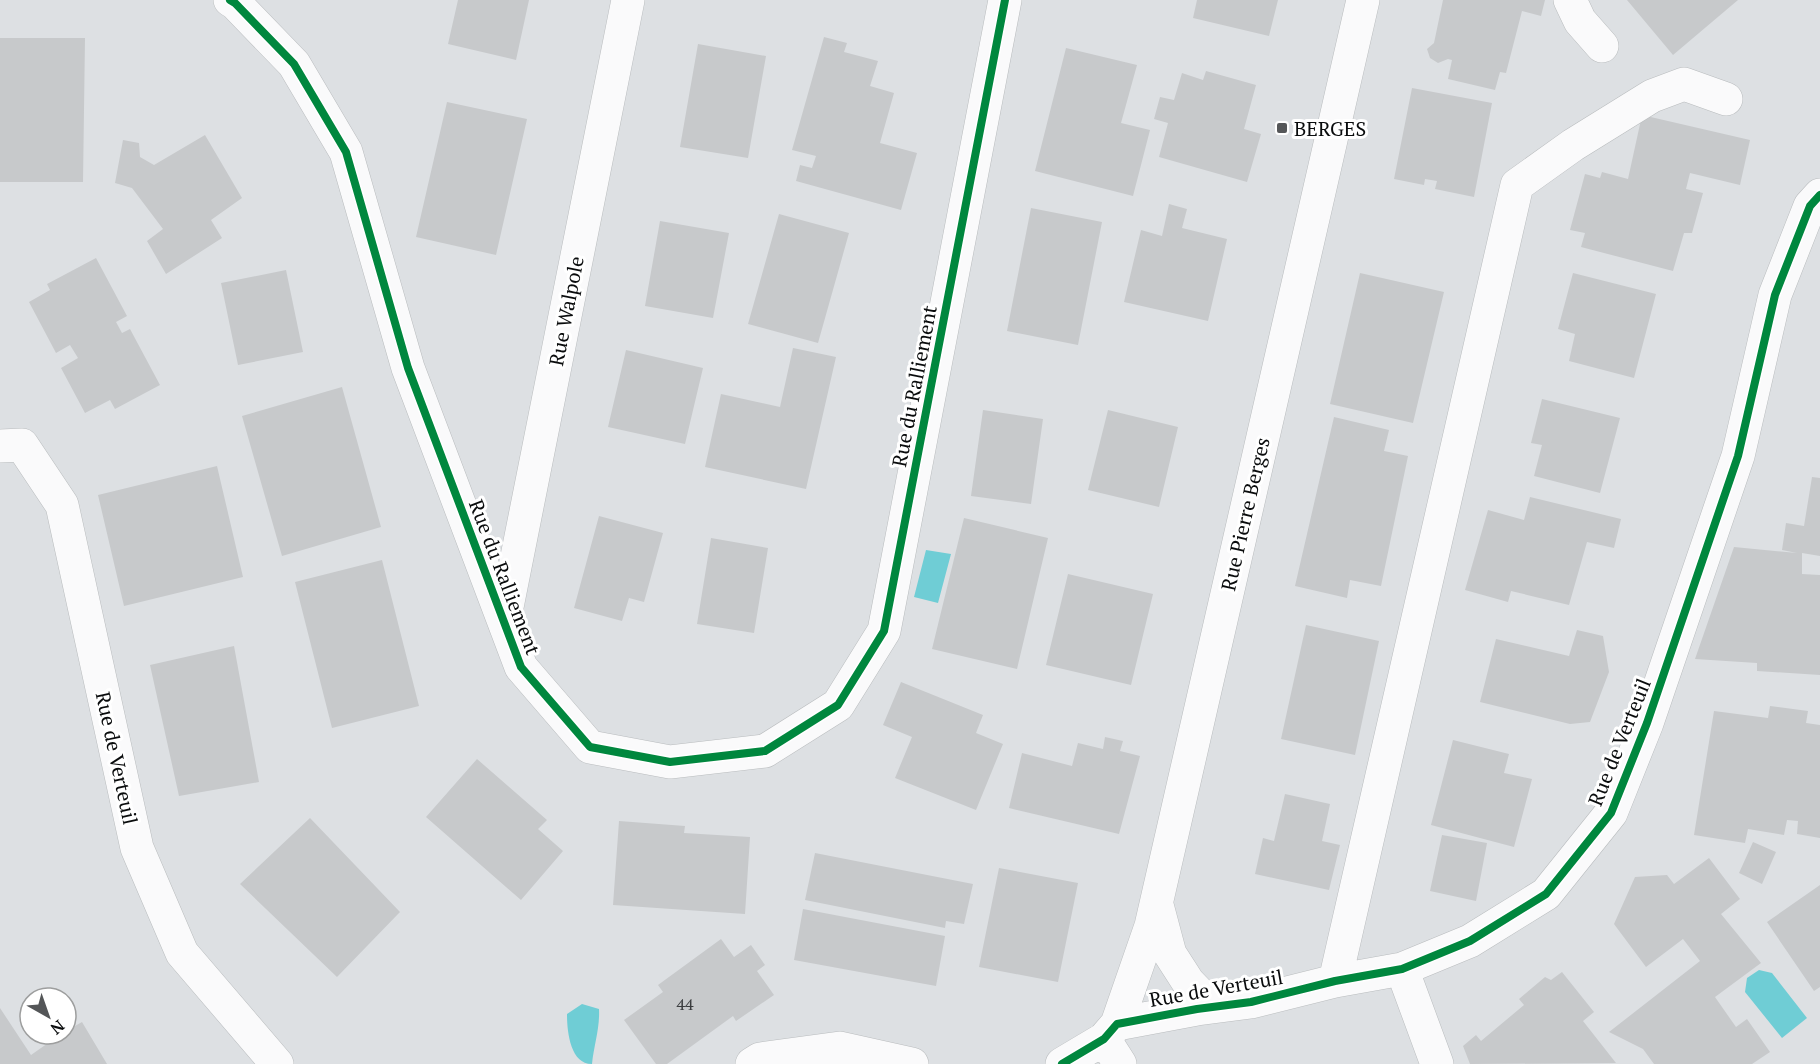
<svg xmlns="http://www.w3.org/2000/svg" width="1820" height="1064" font-family="'PT Serif',serif">
<style>
.water{fill:#6fcdd5}
.building{fill:#c7c9cb}
.lines{fill:none;stroke-linecap:round;stroke-linejoin:round}
.minor-casing{stroke:#b9bcbe;stroke-width:34}
.minor{stroke:#fafafb;stroke-width:33}
.cycleway-casing{stroke:#fff;stroke-width:11}
.cycleway{stroke:#00873e;stroke-width:8}
.poi-dot{fill:#545658;stroke:#fff;stroke-width:2}
.labels{text-anchor:middle;dominant-baseline:central;stroke-width:6;stroke-linejoin:round;paint-order:stroke}
.number-label{font-size:16px;fill:#3a3c3e}
.poi-label{font-size:20px;fill:#0a0c0d;stroke:#fff;text-anchor:start}
.street-label{font-size:20px;fill:#0a0c0d;stroke:#fff}
</style>
<rect width="100%" height="100%" fill="#dde0e3"/>
<path class="water" d="M 926,550 L 951,554 L 938,603 L 914,597 Z
M 1759,970 L 1772,973 L 1807,1018 L 1782,1038 L 1745,992 L 1747,978 Z
M 582,1004 L 599,1009 C 600,1028 594,1045 592,1064 C 570,1064 567,1031 567,1014 Z"/>
<path class="building" d="M 458,0 L 529,0 L 516,60 L 448,44 Z
M 1197,0 L 1278,0 L 1269,36 L 1193,18 Z
M 1443,0 L 1545,0 L 1541,16 L 1522,11 L 1506,73 L 1500,72 L 1495,90 L 1448,79 L 1452,60 L 1448,59 L 1438,63 L 1430,58 L 1427,49 L 1434,43 Z
M 1627,0 L 1738,0 L 1673,55 Z
M 824,37 L 847,43 L 844,52 L 878,61 L 870,86 L 894,93 L 880,143 L 917,153 L 901,210 L 796,181 L 800,165 L 812,168 L 816,156 L 792,150 Z
M 0,38 L 85,38 L 83,182 L 0,182 Z
M 698,44 L 766,56 L 748,158 L 680,147 Z
M 1066,48 L 1137,65 L 1121,123 L 1150,130 L 1133,196 L 1035,171 Z
M 1206,71 L 1256,85 L 1244,129 L 1261,134 L 1247,182 L 1159,157 L 1168,123 L 1154,119 L 1160,97 L 1174,100 L 1182,73 L 1203,80 Z
M 1412,88 L 1492,103 L 1474,197 L 1435,189 L 1437,181 L 1425,179 L 1424,185 L 1394,179 Z
M 447,102 L 527,119 L 496,255 L 416,237 Z
M 1642,115 L 1750,140 L 1740,185 L 1690,173 L 1686,189 L 1703,193 L 1692,233 L 1684,233 L 1673,271 L 1581,247 L 1585,233 L 1570,230 L 1585,174 L 1600,178 L 1602,172 L 1628,179 Z
M 205,135 L 242,198 L 211,220 L 222,238 L 166,274 L 147,241 L 163,229 L 132,188 L 115,183 L 123,140 L 139,143 L 140,157 L 154,165 Z
M 1169,204 L 1187,209 L 1182,228 L 1227,239 L 1208,321 L 1124,302 L 1141,230 L 1162,236 Z
M 1031,208 L 1102,222 L 1078,345 L 1007,331 Z
M 779,214 L 849,233 L 818,343 L 748,324 Z
M 660,221 L 729,233 L 713,318 L 645,306 Z
M 96,258 L 127,316 L 116,322 L 122,333 L 130,329 L 160,385 L 115,409 L 110,400 L 85,413 L 61,368 L 78,358 L 70,345 L 56,353 L 29,302 L 50,290 L 47,284 Z
M 286,270 L 303,352 L 238,365 L 221,283 Z
M 1360,273 L 1444,292 L 1413,423 L 1330,404 Z
M 1573,273 L 1656,294 L 1634,378 L 1569,361 L 1575,334 L 1558,329 Z
M 793,348 L 836,357 L 806,489 L 705,467 L 721,394 L 780,407 Z
M 626,350 L 703,368 L 685,444 L 608,427 Z
M 342,387 L 381,527 L 282,556 L 242,416 Z
M 1542,399 L 1620,418 L 1600,493 L 1534,476 L 1542,445 L 1531,443 Z
M 983,410 L 1043,419 L 1031,504 L 971,496 Z
M 1108,410 L 1178,427 L 1159,507 L 1088,490 Z
M 1334,417 L 1389,430 L 1384,451 L 1408,456 L 1381,586 L 1350,580 L 1347,598 L 1295,586 Z
M 217,466 L 243,577 L 124,606 L 98,495 Z
M 1812,477 L 1820,478 L 1820,556 L 1802,553 L 1802,574 L 1820,575 L 1820,675 L 1757,671 L 1757,663 L 1695,659 L 1734,547 L 1797,553 L 1782,550 L 1786,523 L 1804,526 Z
M 1530,497 L 1621,519 L 1614,548 L 1587,542 L 1569,605 L 1511,591 L 1508,602 L 1465,590 L 1488,510 L 1524,520 Z
M 599,516 L 663,533 L 644,602 L 629,598 L 622,621 L 574,608 Z
M 964,518 L 1048,538 L 1017,669 L 932,649 Z
M 711,538 L 768,548 L 754,633 L 697,624 Z
M 382,560 L 419,706 L 332,728 L 295,582 Z
M 1068,574 L 1153,594 L 1131,685 L 1046,665 Z
M 1306,625 L 1379,641 L 1355,755 L 1281,739 Z
M 1577,630 L 1603,636 L 1609,672 L 1590,722 L 1570,724 L 1480,702 L 1496,639 L 1569,656 Z
M 234,646 L 259,782 L 179,796 L 150,665 Z
M 901,682 L 983,715 L 976,733 L 1003,744 L 976,810 L 895,778 L 912,737 L 883,725 Z
M 1770,706 L 1808,711 L 1806,723 L 1820,725 L 1820,838 L 1797,834 L 1798,821 L 1787,820 L 1784,835 L 1748,829 L 1745,843 L 1694,835 L 1714,711 L 1768,718 Z
M 1105,737 L 1123,741 L 1120,751 L 1140,756 L 1119,834 L 1009,808 L 1022,753 L 1072,766 L 1078,743 L 1103,749 Z
M 1453,740 L 1509,754 L 1504,773 L 1532,779 L 1514,847 L 1431,825 Z
M 477,759 L 547,820 L 538,829 L 563,851 L 521,900 L 426,817 Z
M 1285,794 L 1330,804 L 1322,841 L 1340,845 L 1329,890 L 1255,874 L 1263,838 L 1274,841 Z
M 310,818 L 400,912 L 337,977 L 240,884 Z
M 619,821 L 685,826 L 684,833 L 750,837 L 745,914 L 613,905 Z
M 1442,835 L 1487,843 L 1476,901 L 1430,891 Z
M 1753,842 L 1776,852 L 1762,884 L 1739,873 Z
M 815,853 L 973,884 L 964,924 L 946,921 L 945,928 L 805,900 Z
M 1709,858 L 1740,899 L 1721,914 L 1761,963 L 1715,997 L 1736,1027 L 1747,1019 L 1770,1052 L 1752,1064 L 1654,1064 L 1643,1049 L 1609,1032 L 1700,961 L 1683,939 L 1646,967 L 1614,924 L 1635,877 L 1667,875 L 1674,884 Z
M 999,868 L 1078,883 L 1058,982 L 979,967 Z
M 1820,885 L 1820,987 L 1814,991 L 1767,922 Z
M 803,909 L 945,936 L 936,986 L 794,960 Z
M 721,939 L 734,957 L 751,945 L 765,965 L 757,971 L 774,995 L 736,1021 L 733,1016 L 667,1064 L 656,1064 L 624,1020 L 663,992 L 658,985 Z
M 1562,972 L 1594,1012 L 1583,1021 L 1616,1063 L 1470,1064 L 1463,1046 L 1476,1035 L 1481,1041 L 1524,1005 L 1519,999 L 1545,977 L 1551,980 Z
M 0,1008 L 31,1055 L 61,1034 L 66,1034 L 66,1031 L 82,1022 L 107,1064 L 0,1064 Z"/>
<g class="lines">
<defs>
<path id="minor" d="M 230,0 L 235,3 L 294,64 L 346,152 L 408,368 L 521,667 L 590,747 L 670,762 L 765,751 L 838,705 L 884,631 L 1005,0
M 1570,0 L 1580,21 L 1602,46
M 0,446 L 22,445 L 62,505 L 137,848 L 182,953 L 277,1064
M 504,622 L 628,0
M 1157,905 L 1170,954 L 1188,982 L 1212,1007
M 1402,969 L 1437,1064
M 1335,981 L 1517,185 L 1573,145 L 1652,96 L 1684,84 L 1726,99
M 1117,1024 L 1151,926 L 1363,0
M 1104,1039 L 1120,1064
M 752,1064 L 760,1059 L 840,1048 L 912,1064
M 1062,1064 L 1104,1039 L 1117,1024 L 1197,1009 L 1251,1002 L 1335,981 L 1402,969 L 1470,941 L 1546,894 L 1611,813 L 1647,723 L 1738,456 L 1775,295 L 1810,206 L 1820,195"/>
</defs>
<use href="#minor" class="minor-casing"/>
<use href="#minor" class="minor"/>
<defs>
<path id="cycleway" d="M 230,0 L 235,3 L 294,64 L 346,152 L 408,368 L 521,667 L 590,747 L 670,762 L 765,751 L 838,705 L 884,631 L 1005,0
M 1062,1064 L 1104,1039 L 1117,1024 L 1197,1009 L 1251,1002 L 1335,981 L 1402,969 L 1470,941 L 1546,894 L 1611,813 L 1647,723 L 1738,456 L 1775,295 L 1810,206 L 1820,195"/>
</defs>
<use href="#cycleway" class="cycleway-casing"/>
<use href="#cycleway" class="cycleway"/>
</g>
<rect class="poi-dot" x="1276" y="122" width="12" height="12" rx="3"/>
<g class="labels">
<g class="number-label">
<text x="685" y="1004">44</text>
</g>
<g class="poi-label">
<text x="1294" y="128">BERGES</text>
</g>
<g class="street-label">
<text transform="translate(566 311) rotate(-79)">Rue Walpole</text>
<text transform="translate(914 386) rotate(-79)">Rue du Ralliement</text>
<text transform="translate(1245 514) rotate(-77)">Rue Pierre Berges</text>
<text transform="translate(505 577) rotate(69)">Rue du Ralliement</text>
<text transform="translate(1619 742) rotate(-68)">Rue de Verteuil</text>
<text transform="translate(117 758) rotate(78)">Rue de Verteuil</text>
<text transform="translate(1216 988) rotate(-10)">Rue de Verteuil</text>
</g>
</g>
<g transform="translate(48 1016) rotate(140)"><circle r="28" fill="#ffffff" stroke="#9d9e9e" stroke-width="1.5"/>
<path d="M0-4.5L10 22L0 15L-10 22Z" fill="#545658"/>
<text y="-9" font-size="16" font-weight="bold" text-anchor="middle" fill="#0a0c0d">N</text>
</g>
</svg>
